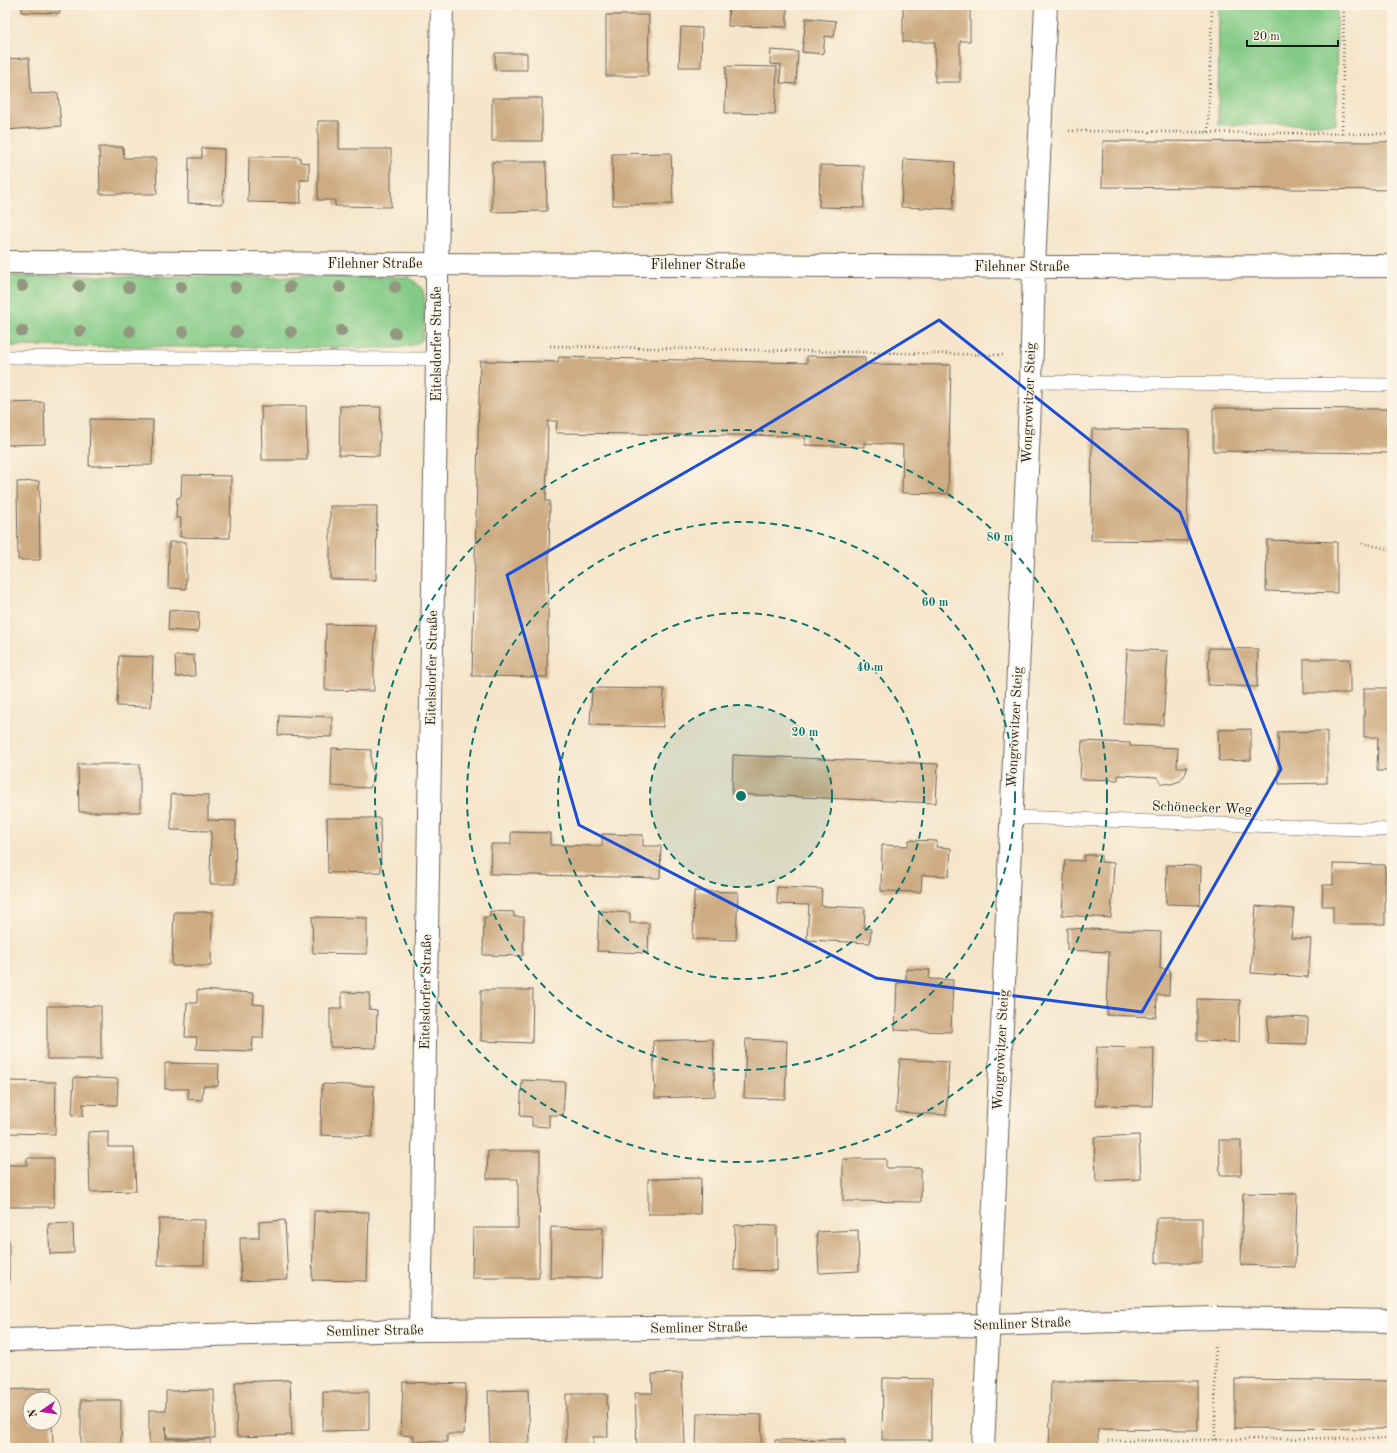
<svg xmlns="http://www.w3.org/2000/svg" width="1397" height="1453" font-family="'Old Standard TT',serif">
<style>
.green{fill:#83ca86;stroke:#507351}
.building{fill:#ceac83}
.lines{fill:none;stroke-linecap:round;stroke-linejoin:round}
.lane-casing{stroke:#686259;stroke-width:14}
.street-casing{stroke:#686259;stroke-width:24}
.path{stroke:#686259;stroke-width:2.5;stroke-dasharray:1 3;stroke-linecap:butt}
.lane{stroke:#fff;stroke-width:13}
.street{stroke:#fff;stroke-width:22}
.tree{fill:#91987f}
.marked{fill:none;stroke:#1d4ed8;stroke-width:3;stroke-linejoin:round}
.ring{fill:none;stroke:#0f766e;stroke-width:2;stroke-dasharray:7 5}
.labels{text-anchor:middle;dominant-baseline:central;stroke-width:3;stroke-linejoin:round;paint-order:stroke}
.street-label{font-size:14px;fill:#1c1c1c;stroke:#fcf5e5}
.centre{fill:#0f766e;stroke:#fcf5e5;stroke-width:2}
.ring-label{font-size:12px;text-anchor:middle;font-weight:bold;fill:#0f766e;stroke:#fcf5e5;stroke-width:3;stroke-linejoin:round;paint-order:stroke}
</style>
<rect width="100%" height="100%" fill="#fcf5e5"/>
<filter id="ink" filterUnits="userSpaceOnUse"><feTurbulence type="fractalNoise" baseFrequency=".025" numOctaves="2"/><feDisplacementMap in="SourceGraphic" scale="8" xChannelSelector="R" yChannelSelector="G"/><feConvolveMatrix kernelMatrix="1 2 1 2 8 2 1 2 1" color-interpolation-filters="sRGB"/></filter>
<filter id="wash" filterUnits="userSpaceOnUse"><feTurbulence type="fractalNoise" baseFrequency=".012" numOctaves="4" result="noise"/><feDisplacementMap in="SourceGraphic" scale="16" xChannelSelector="R" yChannelSelector="G"/><feGaussianBlur stdDeviation="0.9" result="paint"/><feColorMatrix in="noise" values="0 0 0 0 0 0 0 0 0 0 0 0 0 0 0 0 0 1.4 0 .05"/><feComposite in="paint" operator="in"/></filter>
<g filter="url(#wash)">
<rect width="100%" height="100%" fill="#f5e5ca"/>
<path class="green" d="M 1219,5 L 1337,5 L 1336,124 L 1218,125 Z
M 5,276 L 410,277 C 414,281 419,285 422,289 C 427,298 424,329 422,340 C 413,347 403,347 393,348 L 5,346 Z"/>
<g id="blocks">
<path class="building" d="M 22,5 L 60,5 L 60,13 L 22,12 Z
M 729,5 L 787,5 L 787,27 L 728,26 Z
M 903,5 L 970,5 L 970,41 L 960,41 L 960,82 L 935,82 L 935,42 L 903,42 Z
M 606,15 L 649,15 L 648,76 L 606,76 Z
M 806,18 L 836,21 L 834,37 L 825,36 L 823,54 L 802,52 Z
M 681,27 L 702,28 L 701,67 L 679,67 Z
M 771,50 L 798,52 L 796,84 L 780,83 L 781,65 L 770,64 Z
M 495,53 L 527,53 L 527,70 L 495,70 Z
M 29,58 L 31,94 L 58,93 L 61,126 L 5,130 L 5,59 Z
M 726,66 L 777,67 L 775,114 L 725,113 Z
M 492,98 L 542,98 L 542,141 L 492,141 Z
M 318,121 L 339,121 L 339,149 L 391,149 L 391,207 L 335,206 L 335,200 L 318,200 Z
M 1103,141 L 1392,142 L 1392,190 L 1102,187 Z
M 99,147 L 123,147 L 124,158 L 156,158 L 157,194 L 100,194 Z
M 202,148 L 224,149 L 223,204 L 188,203 L 189,158 L 202,158 Z
M 671,153 L 673,204 L 613,205 L 612,154 Z
M 249,157 L 300,157 L 300,162 L 309,163 L 309,180 L 300,180 L 301,203 L 248,202 Z
M 904,159 L 955,162 L 953,209 L 901,207 Z
M 492,162 L 546,162 L 547,211 L 492,212 Z
M 820,165 L 864,166 L 864,208 L 819,207 Z
M 807,356 L 865,357 L 865,364 L 951,365 L 948,494 L 902,493 L 903,445 L 864,443 L 864,447 L 805,445 L 805,436 L 556,433 L 557,421 L 548,421 L 546,501 L 550,501 L 547,677 L 472,676 L 480,361 L 558,362 L 559,357 L 807,363 Z
M 44,402 L 45,444 L 5,445 L 5,403 Z
M 261,406 L 306,406 L 307,460 L 262,460 Z
M 340,406 L 381,407 L 379,456 L 339,455 Z
M 1213,408 L 1392,409 L 1392,453 L 1213,451 Z
M 90,419 L 153,420 L 152,465 L 89,466 Z
M 1092,429 L 1189,430 L 1187,541 L 1091,540 Z
M 182,475 L 231,476 L 230,538 L 180,537 L 181,518 L 176,518 L 177,498 L 181,497 Z
M 39,481 L 40,560 L 18,560 L 17,482 Z
M 330,506 L 377,506 L 376,580 L 330,579 Z
M 1267,540 L 1337,542 L 1337,593 L 1266,591 Z
M 169,542 L 186,542 L 186,589 L 168,588 Z
M 169,610 L 199,612 L 198,632 L 168,630 Z
M 326,624 L 376,625 L 374,658 L 374,691 L 325,690 Z
M 1209,648 L 1258,649 L 1257,687 L 1208,685 Z
M 1127,649 L 1168,651 L 1163,725 L 1123,723 Z
M 194,655 L 195,676 L 176,677 L 175,656 Z
M 119,656 L 153,657 L 151,707 L 117,706 Z
M 1304,659 L 1350,659 L 1350,693 L 1304,693 Z
M 592,688 L 664,689 L 663,727 L 590,725 Z
M 1364,688 L 1392,688 L 1392,771 L 1377,771 L 1378,737 L 1364,737 Z
M 279,715 L 332,717 L 332,737 L 278,735 Z
M 1251,729 L 1251,760 L 1219,761 L 1218,730 Z
M 1327,731 L 1327,783 L 1279,784 L 1278,732 Z
M 1082,741 L 1130,743 L 1130,746 L 1178,748 L 1177,767 L 1187,767 L 1186,773 L 1180,781 L 1171,784 L 1160,783 L 1161,782 L 1157,777 L 1118,775 L 1118,780 L 1080,779 Z
M 332,748 L 371,750 L 371,766 L 375,775 L 370,788 L 331,786 Z
M 733,755 L 938,764 L 936,803 L 732,794 Z
M 78,764 L 140,764 L 140,812 L 79,812 Z
M 171,794 L 208,795 L 208,820 L 236,821 L 235,884 L 210,884 L 211,831 L 171,830 Z
M 327,818 L 380,818 L 381,872 L 328,873 Z
M 511,832 L 550,833 L 550,845 L 602,846 L 602,834 L 643,835 L 643,846 L 661,846 L 660,878 L 490,874 L 491,844 L 511,844 Z
M 909,840 L 937,841 L 936,847 L 951,848 L 949,876 L 922,875 L 921,892 L 881,891 L 882,845 L 908,846 Z
M 5,848 L 7,848 L 8,875 L 5,876 Z
M 1084,855 L 1101,855 L 1101,862 L 1114,863 L 1111,918 L 1062,915 L 1065,860 L 1084,861 Z
M 1333,864 L 1385,865 L 1385,924 L 1333,924 L 1333,906 L 1322,906 L 1323,885 L 1333,885 Z
M 1167,865 L 1201,866 L 1200,905 L 1166,904 Z
M 777,887 L 822,889 L 821,906 L 865,908 L 864,928 L 871,929 L 870,943 L 807,940 L 809,905 L 777,904 Z
M 694,891 L 738,892 L 736,940 L 693,939 Z
M 1256,906 L 1294,909 L 1291,938 L 1311,939 L 1308,977 L 1251,973 Z
M 490,911 L 514,912 L 514,917 L 524,917 L 523,956 L 483,955 L 484,917 L 490,917 Z
M 599,911 L 630,913 L 630,923 L 649,923 L 648,953 L 597,951 Z
M 174,912 L 212,912 L 211,966 L 172,966 Z
M 312,917 L 367,918 L 367,954 L 313,953 Z
M 1067,928 L 1161,932 L 1160,969 L 1170,969 L 1169,995 L 1157,995 L 1156,1017 L 1107,1015 L 1109,952 L 1067,950 Z
M 906,969 L 930,970 L 929,979 L 953,980 L 951,1032 L 895,1030 L 897,983 L 906,983 Z
M 197,990 L 254,993 L 253,1004 L 264,1005 L 263,1038 L 253,1038 L 252,1051 L 196,1049 L 197,1037 L 185,1037 L 187,1003 L 197,1003 Z
M 481,990 L 533,990 L 532,1043 L 481,1041 Z
M 342,992 L 370,993 L 369,1009 L 377,1010 L 376,1048 L 330,1047 L 330,1008 L 342,1008 Z
M 1197,999 L 1240,1000 L 1239,1042 L 1197,1041 Z
M 47,1006 L 101,1006 L 101,1059 L 47,1059 Z
M 1268,1016 L 1308,1018 L 1307,1044 L 1267,1043 Z
M 713,1039 L 715,1096 L 655,1098 L 653,1041 Z
M 746,1039 L 787,1041 L 785,1099 L 744,1098 Z
M 1097,1047 L 1154,1048 L 1152,1106 L 1095,1105 Z
M 900,1059 L 949,1062 L 946,1115 L 896,1112 Z
M 165,1063 L 219,1064 L 218,1086 L 203,1086 L 202,1100 L 188,1099 L 188,1089 L 165,1089 Z
M 74,1077 L 118,1079 L 117,1105 L 83,1104 L 83,1116 L 72,1115 Z
M 522,1080 L 565,1082 L 563,1115 L 549,1115 L 549,1127 L 532,1126 L 532,1117 L 520,1116 Z
M 5,1081 L 56,1082 L 55,1134 L 5,1133 Z
M 322,1084 L 374,1086 L 372,1137 L 321,1135 Z
M 108,1131 L 108,1147 L 134,1147 L 136,1191 L 90,1192 L 88,1132 Z
M 1139,1135 L 1141,1179 L 1096,1181 L 1094,1137 Z
M 1219,1140 L 1241,1140 L 1241,1175 L 1220,1175 Z
M 488,1151 L 540,1151 L 539,1278 L 472,1278 L 473,1228 L 518,1228 L 518,1179 L 487,1179 Z
M 27,1158 L 54,1158 L 54,1207 L 5,1207 L 5,1165 L 27,1165 Z
M 843,1159 L 886,1159 L 886,1168 L 921,1168 L 921,1202 L 843,1201 Z
M 701,1178 L 700,1214 L 648,1214 L 648,1179 Z
M 1243,1193 L 1297,1194 L 1295,1267 L 1241,1265 Z
M 314,1211 L 369,1212 L 367,1281 L 312,1280 Z
M 1156,1218 L 1202,1218 L 1202,1263 L 1156,1263 Z
M 159,1219 L 205,1220 L 204,1265 L 158,1265 Z
M 285,1220 L 288,1279 L 241,1281 L 240,1238 L 259,1238 L 259,1222 Z
M 73,1223 L 74,1253 L 50,1254 L 48,1224 Z
M 735,1225 L 777,1226 L 777,1271 L 734,1270 Z
M 551,1227 L 603,1228 L 602,1278 L 550,1278 Z
M 858,1230 L 859,1271 L 819,1273 L 817,1232 Z
M 5,1240 L 9,1240 L 9,1284 L 5,1284 Z
M 682,1373 L 685,1444 L 673,1444 L 673,1448 L 637,1448 L 635,1393 L 653,1393 L 652,1374 Z
M 883,1378 L 932,1379 L 931,1440 L 882,1440 Z
M 1235,1379 L 1392,1381 L 1392,1429 L 1235,1428 Z
M 290,1380 L 292,1435 L 237,1437 L 235,1382 Z
M 1198,1381 L 1198,1430 L 1098,1429 L 1098,1448 L 1049,1448 L 1051,1382 Z
M 403,1382 L 466,1384 L 464,1434 L 447,1434 L 447,1442 L 414,1441 L 414,1436 L 401,1435 Z
M 51,1388 L 52,1399 L 30,1399 L 30,1423 L 52,1423 L 53,1446 L 5,1447 L 5,1390 Z
M 214,1390 L 215,1438 L 167,1438 L 166,1426 L 166,1439 L 210,1439 L 210,1448 L 149,1448 L 149,1410 L 166,1410 L 166,1391 Z
M 528,1390 L 530,1442 L 526,1445 L 493,1446 L 490,1442 L 488,1391 Z
M 323,1392 L 369,1392 L 369,1430 L 323,1431 Z
M 566,1394 L 607,1394 L 608,1437 L 593,1437 L 593,1448 L 566,1447 Z
M 81,1400 L 121,1400 L 121,1448 L 81,1448 Z
M 697,1413 L 762,1415 L 761,1448 L 696,1448 Z
M 845,1439 L 845,1448 L 775,1448 L 775,1440 Z"/>
</g>
</g>
<g filter="url(#ink)">
<use href="#blocks" fill-opacity="0" stroke="#686259" stroke-width="1"/>
<g class="lines">
<defs>
<path id="lane" d="M 5,357 L 437,359
M 1031,382 L 1392,385
M 1011,817 L 1392,830"/>
<path id="street" d="M 5,262 L 1063,267 L 1392,266
M 420,1330 L 437,359 L 437,264 L 442,5
M 5,1340 L 420,1330 L 988,1325 L 1214,1318 L 1392,1321
M 983,1448 L 1031,382 L 1034,267 L 1046,5"/>
</defs>
<use href="#lane" class="lane-casing"/>
<use href="#street" class="street-casing"/>
<path class="path" d="M 1069,131 L 1392,134
M 1208,132 L 1212,5
M 1342,133 L 1344,5
M 550,346 L 1004,355
M 1362,543 L 1392,550
M 1215,1440 L 1215,1346
M 1107,1448 L 1107,1441 L 1336,1438 L 1392,1439
M 1335,1448 L 1336,1438"/>
<use href="#lane" class="lane"/>
<use href="#street" class="street"/>
</g>
<g class="tree">
<circle cx="22" cy="286" r="6"/>
<circle cx="79" cy="286" r="6"/>
<circle cx="129" cy="287" r="6"/>
<circle cx="181" cy="287" r="6"/>
<circle cx="235" cy="287" r="6"/>
<circle cx="290" cy="287" r="6"/>
<circle cx="340" cy="287" r="6"/>
<circle cx="395" cy="287" r="6"/>
<circle cx="22" cy="331" r="6"/>
<circle cx="80" cy="331" r="6"/>
<circle cx="130" cy="331" r="6"/>
<circle cx="341" cy="331" r="6"/>
<circle cx="183" cy="332" r="6"/>
<circle cx="236" cy="332" r="6"/>
<circle cx="291" cy="332" r="6"/>
<circle cx="395" cy="333" r="6"/>
</g>
</g>
<path class="marked" d="M 939,320 L 1180,512 L 1281,769 L 1142,1012 L 876,978 L 579,825 L 507,575 L 750,435 Z"/>
<circle cx="741" cy="796" r="91" fill="#0f766e" fill-opacity=".12"/>
<g class="ring">
<circle cx="741" cy="796" r="91"/>
<circle cx="741" cy="796" r="183"/>
<circle cx="741" cy="796" r="274"/>
<circle cx="741" cy="796" r="366"/>
</g>
<g class="labels">
<g class="street-label">
<text x="375" y="264">Filehner Straße</text>
<text x="698" y="265">Filehner Straße</text>
<text x="1022" y="267">Filehner Straße</text>
<text transform="translate(437 344) rotate(-90)">Eitelsdorfer Straße</text>
<text transform="translate(1029 403) rotate(-88)">Wongrowitzer Steig</text>
<text transform="translate(432 668) rotate(-89)">Eitelsdorfer Straße</text>
<text transform="translate(1015 727) rotate(-87)">Wongrowitzer Steig</text>
<text transform="translate(1202 808) rotate(2)">Schönecker Weg</text>
<text transform="translate(426 992) rotate(-89)">Eitelsdorfer Straße</text>
<text transform="translate(1001 1050) rotate(-87)">Wongrowitzer Steig</text>
<text transform="translate(1022 1324) rotate(-2)">Semliner Straße</text>
<text transform="translate(699 1328) rotate(-1)">Semliner Straße</text>
<text transform="translate(375 1331) rotate(-1)">Semliner Straße</text>
</g>
</g>
<circle cx="741" cy="796" r="6" class="centre"/>
<g class="ring-label">
<text x="1000" y="541">80 m</text>
<text x="935" y="606">60 m</text>
<text x="870" y="671">40 m</text>
<text x="805" y="736">20 m</text>
</g>
<rect width="1397" height="1453" fill="none" stroke="#fcf5e5" stroke-width="20"/>
<g transform="translate(42 1411) rotate(257)"><circle r="19" fill="#fcf5e5" stroke="#a29e95"/>
<path d="M0-3L7 15L0 10L-7 15Z" fill="#b5179e"/>
<text y="-6" font-size="11" font-weight="bold" text-anchor="middle" fill="#1c1c1c">N</text>
</g>
<path d="M1247 40v6h91v-6" fill="none" stroke="#1c1c1c" stroke-width="2"/>
<text x="1253" y="40" font-size="12" fill="#1c1c1c" stroke="#fcf5e5" stroke-width="3" paint-order="stroke">20 m</text>
</svg>
